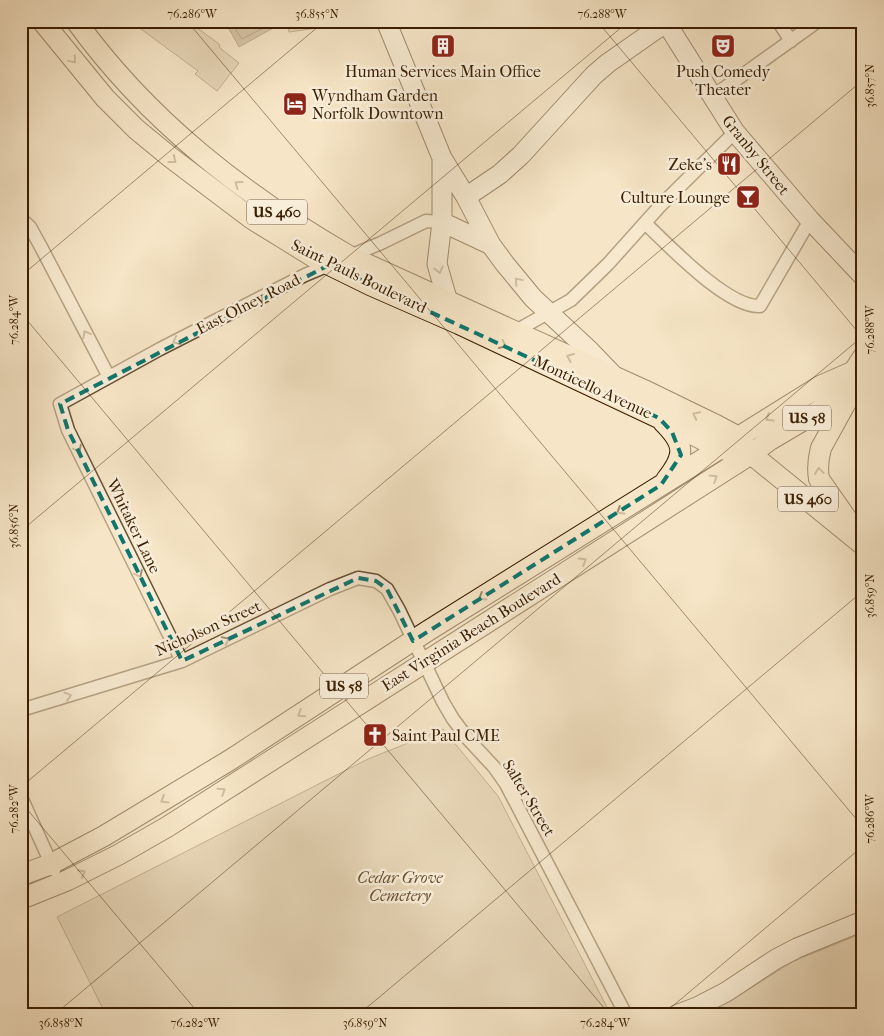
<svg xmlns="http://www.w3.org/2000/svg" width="884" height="1036" font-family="'IM FELL French Canon',serif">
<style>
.green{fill:#d6c3a5;stroke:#887053}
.water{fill:#b6a183;stroke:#846d4f}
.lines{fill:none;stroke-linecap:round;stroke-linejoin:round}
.shore{stroke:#786042;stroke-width:1}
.street-casing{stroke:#695032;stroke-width:15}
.secondary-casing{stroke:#3a1e01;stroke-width:21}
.primary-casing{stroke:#3a1e01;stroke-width:22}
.street{stroke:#f9eeda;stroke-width:12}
.secondary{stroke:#f9eeda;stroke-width:19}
.primary{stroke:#f6e5c6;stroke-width:20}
.oneway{stroke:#a18b6d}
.oneway2{stroke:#a39078}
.marked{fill:none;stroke:#0f766e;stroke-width:4;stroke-dasharray:10 6;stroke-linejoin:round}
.ticks{fill:none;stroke:#3a1e01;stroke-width:1;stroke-opacity:0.45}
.labels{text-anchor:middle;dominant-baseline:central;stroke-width:5;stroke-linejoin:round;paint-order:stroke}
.shield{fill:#f9eeda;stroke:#735c42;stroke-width:1}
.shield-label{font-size:15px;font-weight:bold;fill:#3a1e01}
.poi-label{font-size:16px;fill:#3a1e01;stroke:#f9eeda}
.street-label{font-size:16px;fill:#3a1e01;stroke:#f9eeda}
.park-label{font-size:16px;font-style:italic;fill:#695032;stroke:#f9eeda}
.neatline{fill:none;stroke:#3a1e01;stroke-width:2}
.ticks-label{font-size:12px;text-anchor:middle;fill:#3a1e01}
</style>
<rect width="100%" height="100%" fill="#f6e5c6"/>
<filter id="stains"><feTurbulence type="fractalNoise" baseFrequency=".004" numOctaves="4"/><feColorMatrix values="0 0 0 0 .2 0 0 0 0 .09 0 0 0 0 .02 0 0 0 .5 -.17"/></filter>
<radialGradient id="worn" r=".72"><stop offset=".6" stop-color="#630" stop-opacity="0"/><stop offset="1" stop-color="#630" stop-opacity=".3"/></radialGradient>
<path class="green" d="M 130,21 L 188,21 L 219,44 L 220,48 L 239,63 L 217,91 L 195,74 L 198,71 Z
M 287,21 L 323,21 L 324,27 L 289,32 Z
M 443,729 L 498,796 L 611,1015 L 102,1015 L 105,1013 L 57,917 L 368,759 Z
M 863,933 L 863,1015 L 703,1015 L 735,998 L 792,962 Z"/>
<path class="water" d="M 235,21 L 272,21 L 275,27 L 239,47 L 229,29 Z"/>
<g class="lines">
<path class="shore" d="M 239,21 L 236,30 L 242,39 L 267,26 L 268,21"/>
<defs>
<path id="street" d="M 778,21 L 791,41
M 712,97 L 818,21
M 21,219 L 30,227 L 41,247 L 109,377
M 645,223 C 669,246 728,308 760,306 L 810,220
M 514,332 L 571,300 L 608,264 L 660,206 L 735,132
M 182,661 L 68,430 L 60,404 L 160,349 L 305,275 L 381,243 L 426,221 L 442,222
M 21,710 L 182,661 L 330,589 L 358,578 L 376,581 L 387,589 L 399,610 L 443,702 L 453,719 L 468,739 L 494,767 L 506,784 L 626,1015
M 21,797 L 54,870"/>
<path id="secondary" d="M 386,21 L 442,158 L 466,197 L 491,245 L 505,264 L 533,298 L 590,351 L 614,376
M 665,21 L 735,132 L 810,220 L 863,276
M 442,159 L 442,222 L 437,264 L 448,302 L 452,311
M 466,197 L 500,174 L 521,155 L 594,75 L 608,63 L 668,21
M 442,222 L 491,245
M 676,1015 L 697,1007 L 726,992 L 776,959 L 797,948 L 863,921"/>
<path id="primary" d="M 42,21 L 105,98 L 136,129 L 170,157 L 252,219 L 286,240 L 315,258 L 370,285 L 459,324 L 678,427 L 721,449 L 732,451
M 76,21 C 148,121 244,195 349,256 L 644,390 L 718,426 L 739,437 L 751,454 L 863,545
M 854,388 L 821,448 C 818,459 817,467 819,479 L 854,529
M 663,422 C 685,444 686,455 666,480
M 21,875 L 51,864 L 104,836 L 230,760 L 426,632 L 820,386 L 852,372
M 21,899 L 68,880 L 118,855 L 167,827 L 751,454 L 770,440 L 814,414 L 836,398 L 863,357"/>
</defs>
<use href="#street" class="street-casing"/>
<use href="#secondary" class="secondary-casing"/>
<use href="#primary" class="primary-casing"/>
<use href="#street" class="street"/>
<use href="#secondary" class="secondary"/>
<use href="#primary" class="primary"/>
</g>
<defs><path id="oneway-chevron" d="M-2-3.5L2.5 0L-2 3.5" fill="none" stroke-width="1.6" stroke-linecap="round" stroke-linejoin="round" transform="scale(1.25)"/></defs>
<g class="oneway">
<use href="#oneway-chevron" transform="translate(73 60) rotate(50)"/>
<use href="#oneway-chevron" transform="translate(173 160) rotate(38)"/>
<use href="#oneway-chevron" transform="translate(238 184) rotate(-144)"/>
<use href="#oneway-chevron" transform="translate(503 345) rotate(25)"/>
<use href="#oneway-chevron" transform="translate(570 357) rotate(-156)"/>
<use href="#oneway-chevron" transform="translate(696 415) rotate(-154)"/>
<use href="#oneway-chevron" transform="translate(769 418) rotate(148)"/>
<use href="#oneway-chevron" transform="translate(819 471) rotate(-97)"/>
<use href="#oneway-chevron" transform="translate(714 478) rotate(-32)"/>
<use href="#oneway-chevron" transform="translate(620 511) rotate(148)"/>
<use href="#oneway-chevron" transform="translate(583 561) rotate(-32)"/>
<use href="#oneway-chevron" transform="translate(482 597) rotate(148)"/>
<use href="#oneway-chevron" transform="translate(301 714) rotate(147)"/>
<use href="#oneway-chevron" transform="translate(222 791) rotate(-33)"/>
<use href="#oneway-chevron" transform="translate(164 800) rotate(149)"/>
<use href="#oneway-chevron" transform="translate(82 873) rotate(-27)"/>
</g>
<g class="oneway2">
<use href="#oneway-chevron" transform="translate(439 270) rotate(77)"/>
<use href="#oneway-chevron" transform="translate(518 281) rotate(-130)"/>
<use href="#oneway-chevron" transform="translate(86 334) rotate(-118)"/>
<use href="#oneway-chevron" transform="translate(176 341) rotate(153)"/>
<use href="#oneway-chevron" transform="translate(78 449) rotate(64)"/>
<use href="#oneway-chevron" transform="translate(139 574) rotate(64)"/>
<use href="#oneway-chevron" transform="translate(226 640) rotate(-26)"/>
<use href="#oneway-chevron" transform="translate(68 696) rotate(-17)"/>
</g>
<path d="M0 0H884V1036H0ZM 329,265 L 659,418 L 672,432 L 681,455 L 661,485 L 413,641 L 387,589 L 376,581 L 358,578 L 182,661 L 68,430 L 60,404 Z" fill="#f6e5c6" fill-opacity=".55" fill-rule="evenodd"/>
<path class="marked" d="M 329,265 L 659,418 L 672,432 L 681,455 L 661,485 L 413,641 L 387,589 L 376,581 L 358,578 L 182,661 L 68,430 L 60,404 Z"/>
<path class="ticks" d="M 187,21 L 863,827M 597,21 L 863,338M 21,276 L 325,21M 21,313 L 610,1015M 21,531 L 629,21M 21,787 L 863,80M 21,802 L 200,1015M 54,1015 L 863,336M 358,1015 L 863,591M 662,1015 L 863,846"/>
<defs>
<symbol id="building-square" viewBox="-11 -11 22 22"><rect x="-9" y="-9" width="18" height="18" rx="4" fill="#8f2418" stroke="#f9eeda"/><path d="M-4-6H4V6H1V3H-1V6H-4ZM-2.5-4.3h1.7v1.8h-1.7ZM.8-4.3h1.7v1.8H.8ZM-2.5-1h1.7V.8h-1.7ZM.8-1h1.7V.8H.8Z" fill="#fff"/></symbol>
<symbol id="theatre-square" viewBox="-11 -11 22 22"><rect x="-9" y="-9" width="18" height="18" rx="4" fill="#8f2418" stroke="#f9eeda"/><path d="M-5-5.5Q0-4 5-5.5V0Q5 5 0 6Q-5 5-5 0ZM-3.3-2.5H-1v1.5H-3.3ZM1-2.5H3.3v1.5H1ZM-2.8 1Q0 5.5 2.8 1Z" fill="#fff"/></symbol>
<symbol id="hotel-square" viewBox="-11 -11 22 22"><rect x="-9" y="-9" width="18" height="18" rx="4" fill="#8f2418" stroke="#f9eeda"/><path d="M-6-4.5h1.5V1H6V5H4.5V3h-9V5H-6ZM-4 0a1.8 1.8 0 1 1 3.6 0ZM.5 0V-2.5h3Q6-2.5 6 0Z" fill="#fff"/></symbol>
<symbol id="restaurant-square" viewBox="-11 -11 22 22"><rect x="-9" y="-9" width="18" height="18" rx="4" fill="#8f2418" stroke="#f9eeda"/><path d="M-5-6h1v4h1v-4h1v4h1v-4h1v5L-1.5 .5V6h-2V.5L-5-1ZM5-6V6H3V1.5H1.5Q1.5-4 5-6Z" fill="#fff"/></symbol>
<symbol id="bar-square" viewBox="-11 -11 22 22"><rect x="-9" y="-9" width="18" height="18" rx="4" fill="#8f2418" stroke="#f9eeda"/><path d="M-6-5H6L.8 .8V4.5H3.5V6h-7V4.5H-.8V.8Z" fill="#fff"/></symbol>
<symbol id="church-square" viewBox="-11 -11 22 22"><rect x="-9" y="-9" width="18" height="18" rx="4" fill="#8f2418" stroke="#f9eeda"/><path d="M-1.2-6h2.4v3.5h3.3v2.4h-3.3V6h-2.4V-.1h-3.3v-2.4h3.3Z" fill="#fff"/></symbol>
</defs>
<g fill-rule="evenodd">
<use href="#building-square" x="429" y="32" width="28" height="28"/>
<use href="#theatre-square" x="709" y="32" width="28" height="28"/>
<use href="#hotel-square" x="281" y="90" width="28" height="28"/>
<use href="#restaurant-square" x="715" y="150" width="28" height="28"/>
<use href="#bar-square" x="734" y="183" width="28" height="28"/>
<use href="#church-square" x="361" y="721" width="28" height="28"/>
</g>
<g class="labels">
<g class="shield">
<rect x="247" y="199.5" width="60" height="25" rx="4"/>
<rect x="783" y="405.5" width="48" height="25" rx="4"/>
<rect x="778" y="486.5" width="60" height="25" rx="4"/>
<rect x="320" y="673.5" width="48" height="25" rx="4"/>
</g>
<g class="shield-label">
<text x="277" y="212">US 460</text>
<text x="807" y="418">US 58</text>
<text x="808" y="499">US 460</text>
<text x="344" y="686">US 58</text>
</g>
<g class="poi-label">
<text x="443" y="71">Human Services Main Office</text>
<text x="723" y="71">Push Comedy<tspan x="723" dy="18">Theater</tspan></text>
<text x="312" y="95" text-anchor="start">Wyndham Garden<tspan x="312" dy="18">Norfolk Downtown</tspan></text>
<text x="712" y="164" text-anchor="end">Zeke's</text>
<text x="730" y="197" text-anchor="end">Culture Lounge</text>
<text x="392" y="735" text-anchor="start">Saint Paul CME</text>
</g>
<g class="street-label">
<text transform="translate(756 155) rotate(51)">Granby Street</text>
<text transform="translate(359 276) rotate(26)">Saint Pauls Boulevard</text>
<text transform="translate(248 304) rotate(-27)">East Olney Road</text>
<text transform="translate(593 387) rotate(25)">Monticello Avenue</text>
<text transform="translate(134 526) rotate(64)">Whitaker Lane</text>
<text transform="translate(208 628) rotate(-24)">Nicholson Street</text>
<text transform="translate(471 632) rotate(-32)">East Virginia Beach Boulevard</text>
<text transform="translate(529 798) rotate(59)">Salter Street</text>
</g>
<g class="park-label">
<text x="400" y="877">Cedar Grove<tspan x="400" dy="18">Cemetery</tspan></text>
</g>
</g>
<rect width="884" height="1036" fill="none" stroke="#f6e5c6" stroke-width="55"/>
<rect x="28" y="28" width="828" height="980" class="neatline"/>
<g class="ticks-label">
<text x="192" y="18">76.286°W</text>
<text x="317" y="18">36.855°N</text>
<text x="602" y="18">76.288°W</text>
<text transform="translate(870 86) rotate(-90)" y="4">36.857°N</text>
<text transform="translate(14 320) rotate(-90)" y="4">76.284°W</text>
<text transform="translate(870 330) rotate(-90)" y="4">76.288°W</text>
<text transform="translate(14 526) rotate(-90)" y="4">36.856°N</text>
<text transform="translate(870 596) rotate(-90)" y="4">36.859°N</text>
<text transform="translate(14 809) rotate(-90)" y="4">76.282°W</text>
<text transform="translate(870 819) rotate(-90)" y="4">76.286°W</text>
<text x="61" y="1027">36.858°N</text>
<text x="195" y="1027">76.282°W</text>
<text x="365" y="1027">36.859°N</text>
<text x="605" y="1027">76.284°W</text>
</g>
<rect width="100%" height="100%" filter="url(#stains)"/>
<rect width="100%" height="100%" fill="url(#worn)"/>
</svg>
